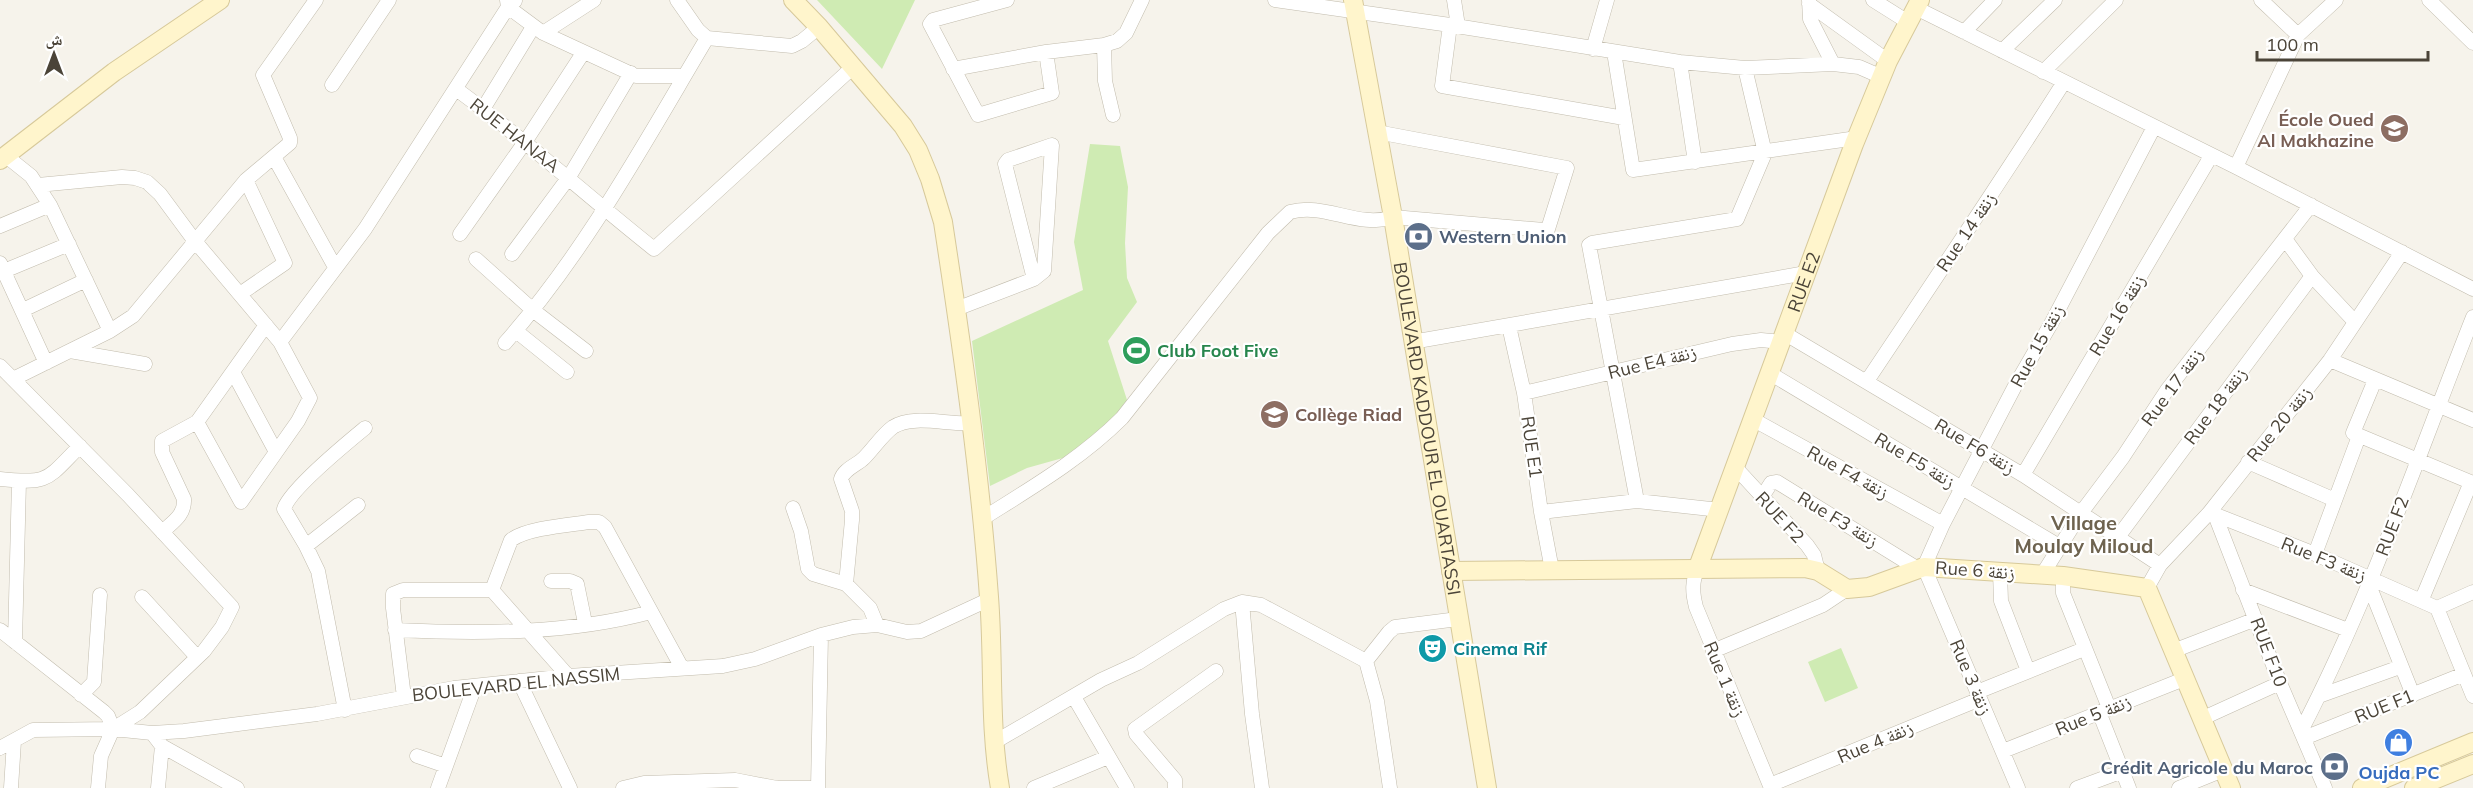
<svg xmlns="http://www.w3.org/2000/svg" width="2473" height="788" font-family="Mulish,'Noto Naskh Arabic',sans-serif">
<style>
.green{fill:#cfebb3}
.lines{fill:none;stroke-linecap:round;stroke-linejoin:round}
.street-casing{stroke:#c2bcad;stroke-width:15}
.secondary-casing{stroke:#d7c99a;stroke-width:20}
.street{stroke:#fff;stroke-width:14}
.secondary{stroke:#fff5cc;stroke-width:18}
.labels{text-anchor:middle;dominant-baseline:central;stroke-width:4.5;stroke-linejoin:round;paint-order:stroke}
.education-label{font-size:18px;font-weight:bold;fill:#785e54;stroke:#fff;text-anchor:end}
.street-label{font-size:18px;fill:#4b4438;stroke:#fff}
.service-label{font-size:18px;font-weight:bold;fill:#4e5e75;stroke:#fff;text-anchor:start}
.leisure-label{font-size:18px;font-weight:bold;fill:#27864d;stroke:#fff;text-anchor:start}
.culture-label{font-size:18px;font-weight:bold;fill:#0d838f;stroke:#fff;text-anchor:start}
.shop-label{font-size:18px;font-weight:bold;fill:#366cbe;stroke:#fff}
.neighbourhood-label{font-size:20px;font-weight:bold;fill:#6e634f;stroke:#fff}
</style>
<rect width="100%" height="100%" fill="#f6f3eb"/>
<path class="green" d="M 817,0 L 915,0 L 882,69 Z
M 1090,144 L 1120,146 L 1128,187 L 1125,243 L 1127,278 L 1137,302 L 1108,341 L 1128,403 L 1077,454 L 1027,468 L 990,486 L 972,341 L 1083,290 L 1074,242 Z
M 1841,648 L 1858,688 L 1825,702 L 1808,662 Z"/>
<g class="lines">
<defs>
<path id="street" d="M 677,0 L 698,30 L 707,38 L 792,46 L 802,41 L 819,27
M 1007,0 L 933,20 L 930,24 L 978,115 L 1052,93 L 1046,52
M 1275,0 L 1450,25 L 1680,62 L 1745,68 L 1833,64
M 1454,0 L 1458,26
M 1809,0 L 1810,19 L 1833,64 L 1859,67 L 1882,77
M 1873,0 L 1908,22
M 2261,0 L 2298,35
M 2429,0 L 2473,43
M 515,1 L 508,7 L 543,33 L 636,76 L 684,76
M 1809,4 L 1888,61
M 1916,8 L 2236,167 L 2473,289
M 1450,25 L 1442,86 L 1624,118
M 1964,32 L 1995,0
M 543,33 L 594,0
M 1104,45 L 1105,81 L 1113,115
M 1593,49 L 1607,0
M 2002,51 L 2055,0
M 1614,52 L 1633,170 L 1857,138
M 1680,62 L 1695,162
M 953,69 L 1046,52 L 1104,45 L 1117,41 L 1126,33 L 1142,0
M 2043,72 L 2116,0
M 332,85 L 389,0
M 456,89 C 525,139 587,196 654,249 L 852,68
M 483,109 L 533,27
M 6,156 L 31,176 L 50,205 L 110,331
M 274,157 L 335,267
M 2236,167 L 2298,35 L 2336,0
M 38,185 L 122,177 L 135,178 L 147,182 L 160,194 L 194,240 L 280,342 L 310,398 L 298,421 L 241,502 L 197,422
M 0,226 L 50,205
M 460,234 L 525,142 L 583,53
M 2285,239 L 2312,276 L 2355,322
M 512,254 L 569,177 L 631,73
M 476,259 L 534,311 L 586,351
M 0,263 L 46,363
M 4,271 L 69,244
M 240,294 L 285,263 L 246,180
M 956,309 L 1034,279 L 1044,271 L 1052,145 L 1008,160 L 1005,164 L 1034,279
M 23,310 L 86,280
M 1509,326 L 1524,393 L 1541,512 L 1552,570
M 516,331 L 567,372
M 1784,333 L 2023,475 L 2160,565
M 280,342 L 365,229 L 508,7 L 507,0
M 1412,342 L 1806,273
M 505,343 C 586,251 645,142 707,38
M 70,351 L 145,364
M 2330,360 L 2473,420
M 0,366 L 128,495 L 232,607 L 222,627 L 204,651 L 140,712 L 113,729
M 233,372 L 276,452
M 1771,374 L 2059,546
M 13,379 L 110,331 L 133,316 L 246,180 L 290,143 L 290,138 L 263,75 L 316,0
M 2375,380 L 2353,433 L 2473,483
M 1867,381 C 1933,282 2000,183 2064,82
M 1524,393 L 1732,344 L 1761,340 L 1781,342
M 1754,420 L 1943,524
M 2248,462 L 2335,500
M 1735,467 L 1807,545 L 1814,555 L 1818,571
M 2023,475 L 2211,156
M 0,479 C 50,484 46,480 80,446
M 1762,497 L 1771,483 L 1777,482 L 1918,569
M 1637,501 L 1589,245 L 1592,243 L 1737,219 L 1765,153 L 1745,68
M 793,508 L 801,531 L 808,569 L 813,574 L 846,584 L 870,608 L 877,625
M 1541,512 L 1637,501 L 1720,510
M 2211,513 L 2315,554 L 2437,608
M 2215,515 L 2280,683 L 2325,788
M 982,519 C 1031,488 1081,459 1122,418 L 1268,233 L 1290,212 C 1325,202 1358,229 1393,217 L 1544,230 L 1548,229 L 1567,168 L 1377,132
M 162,532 C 173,522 185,515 184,499 L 162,452 L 162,441 L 197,422 L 266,325
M 2118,537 L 2312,276
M 306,546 L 358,505
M 2315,554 L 2359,436
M 1698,567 C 1692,582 1692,591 1696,607 L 1771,788
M 2000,572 L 2001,601 L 2028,671
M 2042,575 L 2081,513 L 2123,457 L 2167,390 L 2311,205
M 2063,576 L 2063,593 L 2109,708
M 551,581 L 570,581 L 577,584 L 585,623
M 846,584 L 852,520 L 852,511 L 841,479 C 844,469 857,465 864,458 C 874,448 882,435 893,427 C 913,414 948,425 971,423
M 2369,585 L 2413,695
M 2147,588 L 2160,565 L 2209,513 L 2330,360 L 2402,252
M 492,590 L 568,676
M 2243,590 L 2348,630
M 142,597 L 197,657
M 2422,599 L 2471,482
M 1242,602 L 1252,714 L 1262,788
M 2437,608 L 2473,696
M 2437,608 L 2473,592
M 0,630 L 104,712 L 108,716 L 113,729
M 395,630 C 480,634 569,634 651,612
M 15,642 L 19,481
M 1713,651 L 1823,605 L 1847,589
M 2173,651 L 2256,619
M 1366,661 L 1389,632 L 1395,627 L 1458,619
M 519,681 L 570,788
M 1977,692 L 2084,649
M 81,695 L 94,682 L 100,595
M 2319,696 L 2400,667
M 404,697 L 393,608 L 393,594 L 403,590 L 492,590 L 511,540 C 527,528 569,525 589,522 L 599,522 L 605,527 L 682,668
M 1074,697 L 1127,788
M 345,710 L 318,571 L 306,546 L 284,509 C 289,490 348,442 365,428
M 2099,712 L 2129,788
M 2201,719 L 2280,683
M 2301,731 C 2370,598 2418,456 2473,317
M 152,733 L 162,746 L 237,788
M 2304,738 L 2464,674
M 993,743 L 1101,680 L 1138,663 L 1224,609 L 1242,602 L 1261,605 L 1366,661 L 1377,701 L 1390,788
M 0,748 L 33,730 L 113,729 L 152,733 L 184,731 L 317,714 L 454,688 L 568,676 L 723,666 L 755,659 L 821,635 L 853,627 L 877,625 L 907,632 L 921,631 L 990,599
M 2003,751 L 2184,679
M 417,756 L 446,766
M 1770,785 L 1980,699
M 11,788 L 14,741
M 98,788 L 101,756 L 113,729
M 158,788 L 162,746
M 438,788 L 475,686
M 623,788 L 644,783 L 735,780 L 777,788 L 818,788
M 818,788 L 821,635
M 1034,788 L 1108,757
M 1175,788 L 1175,780 L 1136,734 L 1135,729 L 1216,671
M 2018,788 L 1924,567 L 1943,524 L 2016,384 L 2052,322 L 2154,127
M 2077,788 L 2123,771
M 2179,788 L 2223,770"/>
<g id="secondary">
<path d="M 793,0 L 819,27 L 903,126 L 918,150 L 930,179 L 943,222 C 962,347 980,472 989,597 C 994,661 989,725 1000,788"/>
<path id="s1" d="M 1353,0 L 1393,217 L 1487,788"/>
<path d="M 0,160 L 114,72 L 220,0"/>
<path id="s2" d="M 1698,567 L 1854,144 L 1888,61 L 1920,0"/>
<path d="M 1451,571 L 1805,568 L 1818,571 L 1847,589 L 1869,587 L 1924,567 L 2063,576 L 2147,588 L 2231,788"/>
<path d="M 2362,788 L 2473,742"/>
<path d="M 2414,788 L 2473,764"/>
</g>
</defs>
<use href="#street" class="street-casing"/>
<use href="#secondary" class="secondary-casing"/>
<use href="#street" class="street"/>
<use href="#secondary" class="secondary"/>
</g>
<defs>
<symbol id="school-disc" viewBox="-11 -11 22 22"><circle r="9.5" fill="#8d6e63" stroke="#fff"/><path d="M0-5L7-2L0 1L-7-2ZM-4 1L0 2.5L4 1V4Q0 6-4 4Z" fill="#fff"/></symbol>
<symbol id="bank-disc" viewBox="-11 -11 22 22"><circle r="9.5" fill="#5c6f8a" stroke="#fff"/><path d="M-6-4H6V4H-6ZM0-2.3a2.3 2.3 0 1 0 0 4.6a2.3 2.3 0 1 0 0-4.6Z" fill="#fff"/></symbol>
<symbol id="stadium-disc" viewBox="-11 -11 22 22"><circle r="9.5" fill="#2e9e5b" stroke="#fff"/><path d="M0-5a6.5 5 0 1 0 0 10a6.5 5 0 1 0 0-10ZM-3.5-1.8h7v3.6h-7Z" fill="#fff"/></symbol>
<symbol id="university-disc" viewBox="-11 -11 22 22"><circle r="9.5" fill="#8d6e63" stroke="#fff"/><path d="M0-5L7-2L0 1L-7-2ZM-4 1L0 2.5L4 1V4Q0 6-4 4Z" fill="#fff"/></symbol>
<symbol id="theatre-disc" viewBox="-11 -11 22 22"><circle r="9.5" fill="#0f9aa8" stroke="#fff"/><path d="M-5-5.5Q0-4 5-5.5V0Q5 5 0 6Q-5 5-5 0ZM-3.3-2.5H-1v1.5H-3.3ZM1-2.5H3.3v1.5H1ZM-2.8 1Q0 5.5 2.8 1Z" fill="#fff"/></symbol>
<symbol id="shop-disc" viewBox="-11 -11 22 22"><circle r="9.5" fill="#3f7fe0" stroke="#fff"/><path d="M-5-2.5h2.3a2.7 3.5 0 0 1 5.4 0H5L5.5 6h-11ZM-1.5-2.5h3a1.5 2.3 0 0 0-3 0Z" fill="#fff"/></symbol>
</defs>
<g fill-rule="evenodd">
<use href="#school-disc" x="2378" y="112" width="33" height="33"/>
<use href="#bank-disc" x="1402" y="220" width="33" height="33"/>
<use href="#stadium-disc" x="1120" y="334" width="33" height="33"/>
<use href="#university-disc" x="1258" y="398" width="33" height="33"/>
<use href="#theatre-disc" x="1416" y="632" width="33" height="33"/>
<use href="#shop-disc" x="2382" y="726" width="33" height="33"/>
<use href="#bank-disc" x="2318" y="750" width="33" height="33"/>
</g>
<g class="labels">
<g class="education-label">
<text x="2374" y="119">École Oued<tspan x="2374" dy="21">Al Makhazine</tspan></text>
<text x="1295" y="414" text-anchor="start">Collège Riad</text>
</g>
<g class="street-label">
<text transform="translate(515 135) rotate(38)">RUE HANAA</text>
<text transform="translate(1966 232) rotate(-56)">Rue 14 زنقة</text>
<text stroke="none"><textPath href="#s2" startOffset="304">RUE E2</textPath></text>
<text transform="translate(2117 315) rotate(-59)">Rue 16 زنقة</text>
<text transform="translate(2037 346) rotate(-61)">Rue 15 زنقة</text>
<text transform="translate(1652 362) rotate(-14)">Rue E4 زنقة</text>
<text transform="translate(2172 387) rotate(-54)">Rue 17 زنقة</text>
<text transform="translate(2215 406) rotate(-53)">Rue 18 زنقة</text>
<text transform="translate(2279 424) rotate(-51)">Rue 20 زنقة</text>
<text stroke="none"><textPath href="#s1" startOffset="435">BOULEVARD KADDOUR EL OUARTASSI</textPath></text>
<text transform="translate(1975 446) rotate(31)">Rue F6 زنقة</text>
<text transform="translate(1532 447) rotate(82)">RUE E1</text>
<text transform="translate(1915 460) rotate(31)">Rue F5 زنقة</text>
<text transform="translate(1848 472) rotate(29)">Rue F4 زنقة</text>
<text transform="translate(1780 517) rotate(47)">RUE F2</text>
<text transform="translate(1838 519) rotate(31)">Rue F3 زنقة</text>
<text transform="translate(2392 526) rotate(-69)">RUE F2</text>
<text transform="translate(2324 559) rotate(22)">Rue F3 زنقة</text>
<text transform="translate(1975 570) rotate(4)">Rue 6 زنقة</text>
<text transform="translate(2269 652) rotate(69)">RUE F10</text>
<text transform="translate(1971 677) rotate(67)">Rue 3 زنقة</text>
<text transform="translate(1725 679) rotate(67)">Rue 1 زنقة</text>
<text transform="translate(516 684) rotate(-6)">BOULEVARD EL NASSIM</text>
<text transform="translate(2384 706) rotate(-22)">RUE F1</text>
<text transform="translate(2093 715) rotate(-22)">Rue 5 زنقة</text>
<text transform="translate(1875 742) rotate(-23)">Rue 4 زنقة</text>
</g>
<g class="service-label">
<text x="1439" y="236">Western Union</text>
<text x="2313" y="767" text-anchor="end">Crédit Agricole du Maroc</text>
</g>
<g class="leisure-label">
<text x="1157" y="350">Club Foot Five</text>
</g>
<g class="culture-label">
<text x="1453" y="648">Cinema Rif</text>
</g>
<g class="shop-label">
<text x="2399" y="772">Oujda PC</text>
</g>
<g class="neighbourhood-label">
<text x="2084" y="522">Village<tspan x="2084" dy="23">Moulay Miloud</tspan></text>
</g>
</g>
<g transform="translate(54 54)" stroke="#ffffff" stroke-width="4.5" paint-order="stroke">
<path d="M0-4.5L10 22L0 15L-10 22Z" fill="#4b4438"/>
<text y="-9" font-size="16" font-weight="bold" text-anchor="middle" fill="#4b4438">ش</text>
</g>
<path d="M2257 51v9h171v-9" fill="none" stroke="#4b4438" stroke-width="3"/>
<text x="2266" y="51" font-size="18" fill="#4b4438" stroke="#ffffff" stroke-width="4.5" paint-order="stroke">100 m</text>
</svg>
